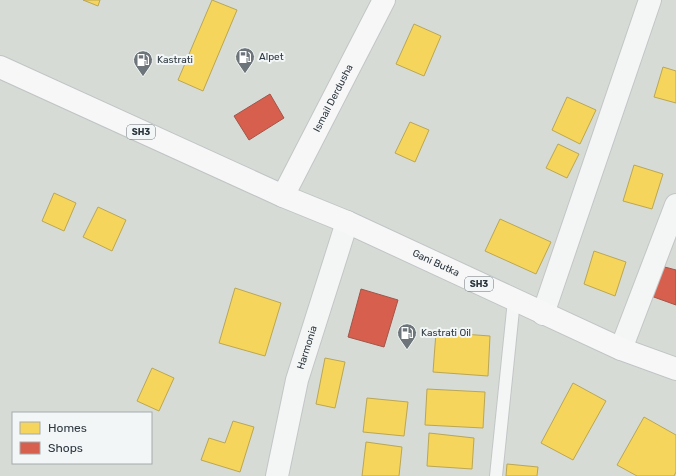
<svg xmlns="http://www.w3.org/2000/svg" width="676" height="476" font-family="Rubik,sans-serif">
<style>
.green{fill:#d6dcd5;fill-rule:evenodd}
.homes{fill:#f6d55c;stroke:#baa654}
.shops{fill:#d6604d;stroke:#a35449}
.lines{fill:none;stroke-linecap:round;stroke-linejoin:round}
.service-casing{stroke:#c3c5c7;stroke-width:14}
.minor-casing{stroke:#c3c5c7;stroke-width:24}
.secondary-casing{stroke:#c3c5c7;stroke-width:24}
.primary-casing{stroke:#c1c4c6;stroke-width:24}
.service{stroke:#f4f5f5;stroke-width:12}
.minor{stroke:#f4f5f5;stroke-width:22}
.secondary{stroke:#f7f7f8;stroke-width:22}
.primary{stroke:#f7f7f8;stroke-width:22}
.labels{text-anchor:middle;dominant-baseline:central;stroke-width:4;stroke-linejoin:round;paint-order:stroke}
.shield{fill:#f3f6f7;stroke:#687177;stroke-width:1}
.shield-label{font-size:9px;font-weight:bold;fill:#2d3840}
.poi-label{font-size:10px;fill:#2d3840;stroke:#f3f6f7;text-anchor:start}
.street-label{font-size:10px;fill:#2d3840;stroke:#f3f6f7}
</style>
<rect width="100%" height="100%" fill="#e4e7e9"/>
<path class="green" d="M 0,0 L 676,0 L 676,476 L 0,476 ZM 13,413 L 151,413 L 151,463 L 13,463 Z"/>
<path class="homes" d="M 83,0 L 100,0 L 98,6 Z
M 212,0 L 237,10 L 203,91 L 178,80 Z
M 414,24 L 441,36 L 424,76 L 396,64 Z
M 663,67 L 676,71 L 676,103 L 654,97 Z
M 567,97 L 596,110 L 580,144 L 552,130 Z
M 410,122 L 429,130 L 415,162 L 395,153 Z
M 558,144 L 579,154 L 567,178 L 546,168 Z
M 634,165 L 663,174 L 652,209 L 623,201 Z
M 54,193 L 76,203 L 64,231 L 42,221 Z
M 98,207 L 126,220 L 112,251 L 83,237 Z
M 500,219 L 551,242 L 536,274 L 485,251 Z
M 594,251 L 626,262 L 615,296 L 584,284 Z
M 235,288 L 281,303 L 265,356 L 219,343 Z
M 436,332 L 490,336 L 488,376 L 433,372 Z
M 325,358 L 345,362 L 335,408 L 316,404 Z
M 152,368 L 174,378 L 159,411 L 137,401 Z
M 573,383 L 606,401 L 573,460 L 541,443 Z
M 427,389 L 485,392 L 483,428 L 425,425 Z
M 367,398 L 408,402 L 404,436 L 363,432 Z
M 644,417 L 676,435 L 676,472 L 674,476 L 637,476 L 617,465 Z
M 233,421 L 254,427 L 240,472 L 201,460 L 209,438 L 225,443 Z
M 429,433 L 474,438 L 472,469 L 427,466 Z
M 366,442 L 402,447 L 399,476 L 362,476 Z
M 507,464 L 538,467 L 537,476 L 506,476 Z"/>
<path class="shops" d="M 270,94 L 284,118 L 249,140 L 234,116 Z
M 661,266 L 676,270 L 676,305 L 651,296 Z
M 361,289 L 398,300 L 384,347 L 348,337 Z"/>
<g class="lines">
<defs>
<path id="service" d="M 496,476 L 514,300"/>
<g id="minor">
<path d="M 543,314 L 650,0"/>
<path d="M 621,349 L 676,205"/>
<path id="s1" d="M 277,476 L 297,380 L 347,222"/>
</g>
<g id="secondary">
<path id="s2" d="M 283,196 L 384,0"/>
</g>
<g id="primary">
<path id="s3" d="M 0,67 L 283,196 L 347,222 L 621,349 L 676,369"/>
</g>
</defs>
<use href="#service" class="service-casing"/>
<use href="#minor" class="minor-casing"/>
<use href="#secondary" class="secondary-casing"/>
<use href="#primary" class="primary-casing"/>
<use href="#service" class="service"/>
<use href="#minor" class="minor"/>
<use href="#secondary" class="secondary"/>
<use href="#primary" class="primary"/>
</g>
<defs>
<symbol id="fuel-pin" viewBox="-11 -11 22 30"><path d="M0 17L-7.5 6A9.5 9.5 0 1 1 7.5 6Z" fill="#6d757b" stroke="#f3f6f7"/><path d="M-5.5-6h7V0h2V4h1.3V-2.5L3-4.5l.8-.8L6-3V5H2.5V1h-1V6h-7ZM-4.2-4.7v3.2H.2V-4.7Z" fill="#fff"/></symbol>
</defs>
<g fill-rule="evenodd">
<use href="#fuel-pin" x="234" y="46" width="22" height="30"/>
<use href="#fuel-pin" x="132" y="49" width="22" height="30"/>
<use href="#fuel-pin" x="396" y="322" width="22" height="30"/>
</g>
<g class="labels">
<g class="shield">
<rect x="127" y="125" width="28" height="14" rx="3"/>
<rect x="465" y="277" width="28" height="14" rx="3"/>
</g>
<g class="shield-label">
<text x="141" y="132">SH3</text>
<text x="479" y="284">SH3</text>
</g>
<g class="poi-label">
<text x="259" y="57">Alpet</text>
<text x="157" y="60">Kastrati</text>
<text x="421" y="333">Kastrati Oil</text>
</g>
<g class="street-label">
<text stroke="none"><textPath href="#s2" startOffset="110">Ismail Derdusha</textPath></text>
<text stroke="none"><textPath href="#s3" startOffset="478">Gani Butka</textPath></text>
<text stroke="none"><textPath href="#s1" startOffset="132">Harmonia</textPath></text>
</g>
</g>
<rect x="12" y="412" width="140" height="52" fill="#f3f6f7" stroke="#a4aaae"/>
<rect x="20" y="422" width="20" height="12" fill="#f6d55c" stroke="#a4aaae"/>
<text x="48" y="432" font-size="12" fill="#2d3840">Homes</text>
<rect x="20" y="442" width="20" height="12" fill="#d6604d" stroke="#a4aaae"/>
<text x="48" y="452" font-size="12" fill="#2d3840">Shops</text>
</svg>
